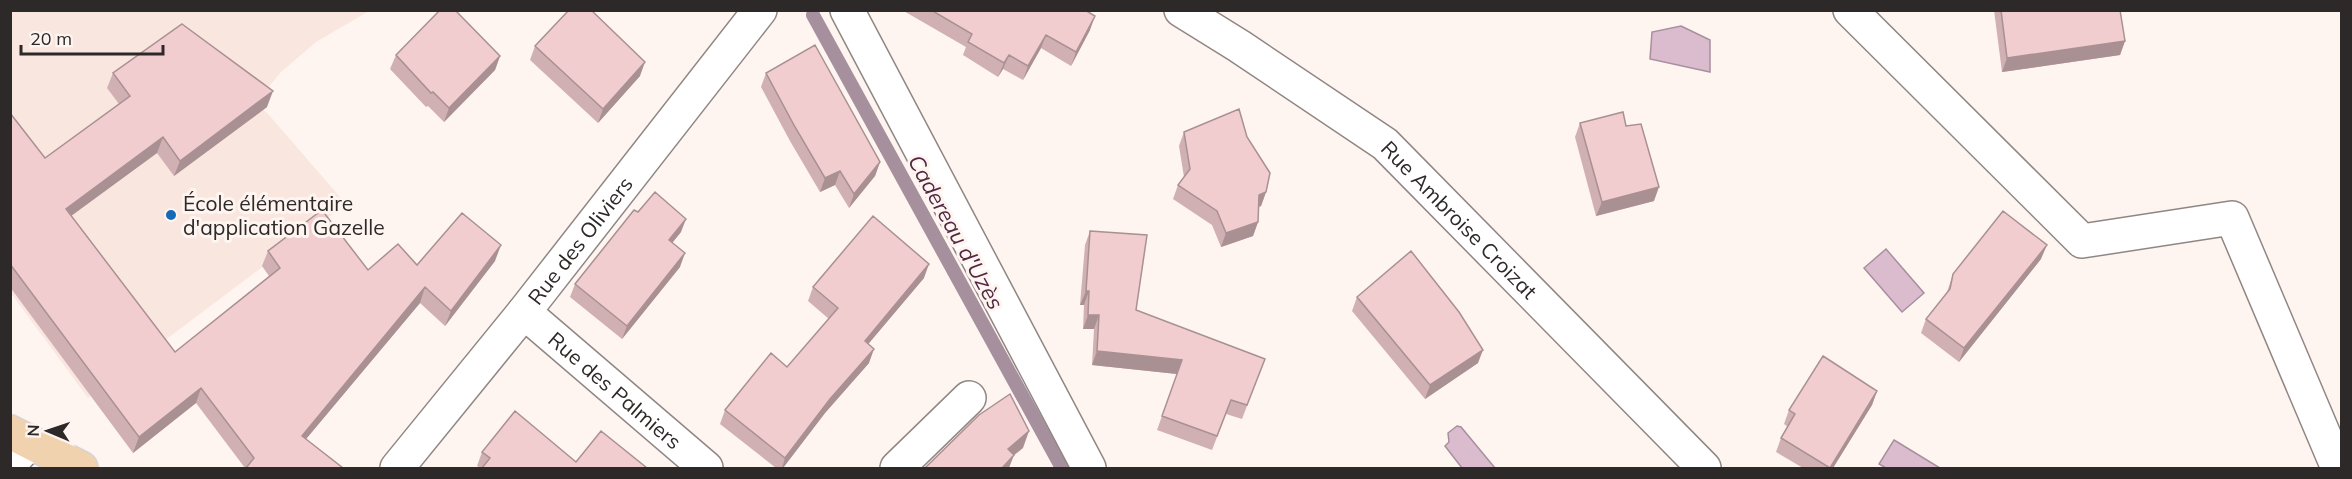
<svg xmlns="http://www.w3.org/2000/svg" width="2352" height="479" font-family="Mulish,sans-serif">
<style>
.built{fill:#f8e6df}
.water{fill:#dbbccf;stroke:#a7909d;stroke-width:1.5}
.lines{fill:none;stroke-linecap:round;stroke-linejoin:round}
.stream{stroke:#a7909d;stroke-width:14}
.minor-casing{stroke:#908784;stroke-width:36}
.major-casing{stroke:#d5d4d4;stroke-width:36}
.minor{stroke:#fff;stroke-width:33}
.major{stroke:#f0d2ae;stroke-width:33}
.wall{fill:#d0b0b3}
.shaded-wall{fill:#a99092}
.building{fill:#f2cdd0;stroke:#a99092;stroke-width:1.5}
.poi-dot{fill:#156ab8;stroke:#fef4f0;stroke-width:2}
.labels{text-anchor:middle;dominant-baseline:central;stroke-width:6;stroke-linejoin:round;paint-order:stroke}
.poi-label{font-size:21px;fill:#2d2928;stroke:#fef4f0;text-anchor:start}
.street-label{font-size:21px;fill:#2d2928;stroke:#fef4f0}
.water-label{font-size:22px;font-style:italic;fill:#512743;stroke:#fef4f0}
</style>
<rect width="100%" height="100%" fill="#fef4f0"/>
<path class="built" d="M 10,11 L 369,11 L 316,42 L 281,72 L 255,103 L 268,114 L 346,204 L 88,398 L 11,293 Z"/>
<path class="water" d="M 1681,26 L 1710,40 L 1710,72 L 1650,59 L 1652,32 Z
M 1886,249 L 1924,293 L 1902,312 L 1864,268 Z
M 1457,426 L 1461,427 L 1495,468 L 1462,468 L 1445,446 L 1449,442 L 1448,433 Z
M 1894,440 L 1940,468 L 1886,468 L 1879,464 Z"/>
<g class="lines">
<path class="stream" d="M 813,15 L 1062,468"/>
<defs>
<g id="minor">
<path d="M 847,10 L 1089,468"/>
<path id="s1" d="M 1181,10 L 1239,46 L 1385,144 L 1704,468"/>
<path d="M 1850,10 L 2082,241 L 2232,218 L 2338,468"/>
<path id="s2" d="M 524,312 L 706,468"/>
<path d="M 10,464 L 30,442"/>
<path id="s3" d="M 397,468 L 524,312 L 760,10"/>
<path d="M 897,468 L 969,398"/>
</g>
<path id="major" d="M 10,432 L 81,468"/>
</defs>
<use href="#minor" class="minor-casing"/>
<use href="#major" class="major-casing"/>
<use href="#minor" class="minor"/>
<use href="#major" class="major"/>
</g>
<path class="wall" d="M 902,10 L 1085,10 L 1090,30 L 1071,66 L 1041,48 L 1023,80 L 1003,69 L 998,77 L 963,55 L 966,47 Z
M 1994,10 L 2120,10 L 2125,41 L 2120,55 L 2002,72 Z
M 535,46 L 640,76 L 598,123 L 530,60 Z
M 396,55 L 500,56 L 495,70 L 444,122 L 428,106 L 426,107 L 390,69 Z
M 113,73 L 267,107 L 174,176 L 157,153 L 71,216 L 175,352 L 269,276 L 262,266 L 268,251 L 368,270 L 417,265 L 495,261 L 445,326 L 420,303 L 306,439 L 343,468 L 245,468 L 196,403 L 133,453 L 10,287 L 10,113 L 45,158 L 119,104 L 107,88 Z
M 766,73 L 880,162 L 875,176 L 849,208 L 835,185 L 820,192 L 790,141 L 761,87 Z
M 1580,123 L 1626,126 L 1654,201 L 1596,216 L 1575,137 Z
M 1184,132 L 1247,137 L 1266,192 L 1261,206 L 1258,207 L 1258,222 L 1253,236 L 1221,247 L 1212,225 L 1173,199 L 1178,185 L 1184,177 L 1179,146 Z
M 1090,231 L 1136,310 L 1265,359 L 1242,419 L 1226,414 L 1212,450 L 1157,430 L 1177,374 L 1092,365 L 1094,329 L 1083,329 L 1084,305 L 1080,305 L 1085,245 Z
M 681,232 L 672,243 L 680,267 L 622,339 L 570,297 L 575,284 Z
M 2041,259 L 1959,362 L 1921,333 L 1926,319 L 1947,292 L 1953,274 Z
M 924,278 L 868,344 L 869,363 L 825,413 L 783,468 L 776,468 L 720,424 L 725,410 L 787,367 L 829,319 L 808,301 L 813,287 Z
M 1357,297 L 1478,363 L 1425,399 L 1352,311 Z
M 1877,391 L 1872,405 L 1833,468 L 1803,468 L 1776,452 L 1781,438 L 1788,427 L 1784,424 L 1789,410 Z
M 482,452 L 576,462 L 647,468 L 481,468 L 477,466 Z"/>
<path class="shaded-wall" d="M 1095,16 L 1090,30 L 1071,66 L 1076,52 Z
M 1046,35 L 1041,48 L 1023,80 L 1028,66 Z
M 2125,41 L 2120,55 L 2002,72 L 2007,58 Z
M 1009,55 L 1003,69 L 998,77 L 1004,63 Z
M 500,56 L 495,70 L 444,122 L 449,108 Z
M 645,62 L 640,76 L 598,123 L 603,109 Z
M 273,91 L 267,107 L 174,176 L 180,161 Z
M 163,137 L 157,153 L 60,224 L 66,209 Z
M 880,162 L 875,176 L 849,208 L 854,194 Z
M 840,171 L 835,185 L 820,192 L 825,178 Z
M 1659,187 L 1654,201 L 1596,216 L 1602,202 Z
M 1266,192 L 1261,206 L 1253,209 L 1259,195 Z
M 686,219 L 681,232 L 664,253 L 669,240 Z
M 1258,222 L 1253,236 L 1221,247 L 1226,233 Z
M 501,245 L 495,261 L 445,326 L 451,311 Z
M 2047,245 L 2041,259 L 1959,362 L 1964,348 Z
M 685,253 L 680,267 L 622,339 L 627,326 Z
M 929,264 L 924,278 L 859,355 L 865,341 Z
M 425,287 L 420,303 L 296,451 L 302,436 Z
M 1086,291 L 1089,291 L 1084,305 L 1080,305 Z
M 1088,315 L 1099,315 L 1094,329 L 1083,329 Z
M 874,349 L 869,363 L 825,413 L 783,468 L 782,468 L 785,458 L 830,399 Z
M 1483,350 L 1478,363 L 1425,399 L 1430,385 Z
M 1097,351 L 1182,360 L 1177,374 L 1092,365 Z
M 201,388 L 196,403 L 133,453 L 139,437 Z
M 1877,391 L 1872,405 L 1833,468 L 1830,468 Z
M 1029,431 L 1023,448 L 1002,465 L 1008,449 Z
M 1014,455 L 1009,468 L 1002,468 Z"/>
<path class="building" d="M 440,10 L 455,10 L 500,56 L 449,108 L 433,92 L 431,93 L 396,55 Z
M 569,10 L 591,10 L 645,62 L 603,109 L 535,46 Z
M 931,10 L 1085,10 L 1095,16 L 1076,52 L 1046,35 L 1028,66 L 1009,55 L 1004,63 L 968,42 L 972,34 Z
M 2001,10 L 2120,10 L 2125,41 L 2007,58 Z
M 182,24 L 273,91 L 180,161 L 163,137 L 66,209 L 175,352 L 280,268 L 268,251 L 322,210 L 368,270 L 398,244 L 417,265 L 462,213 L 501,245 L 451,311 L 425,287 L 302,436 L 343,468 L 246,468 L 254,458 L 201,388 L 139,437 L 10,264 L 10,113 L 45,158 L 130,96 L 113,73 Z
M 815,45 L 880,162 L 854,194 L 840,171 L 825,178 L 795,127 L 766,73 Z
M 1239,109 L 1247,137 L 1270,173 L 1266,192 L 1259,195 L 1258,222 L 1226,233 L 1217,211 L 1178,185 L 1190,169 L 1184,132 Z
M 1623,112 L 1626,126 L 1641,124 L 1659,187 L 1602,202 L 1580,123 Z
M 655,192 L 686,219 L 669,240 L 685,253 L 627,326 L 575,284 L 634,210 L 638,212 Z
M 2003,211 L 2047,245 L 1964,348 L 1926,319 L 1950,289 L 1953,274 Z
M 873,216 L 929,264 L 865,341 L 874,349 L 830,399 L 785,458 L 725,410 L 771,353 L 787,367 L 838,308 L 813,287 Z
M 1090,231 L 1147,235 L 1136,310 L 1265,359 L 1247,405 L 1231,400 L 1217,436 L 1162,416 L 1182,360 L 1097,351 L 1099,315 L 1088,315 L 1089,291 L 1086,291 Z
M 1411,251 L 1459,312 L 1483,350 L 1430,385 L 1357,297 Z
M 1823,356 L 1877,391 L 1830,468 L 1781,438 L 1795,414 L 1789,410 Z
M 1010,394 L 1029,431 L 1008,449 L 1014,455 L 1002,468 L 925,468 L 979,415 Z
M 515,411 L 576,462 L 601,431 L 647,468 L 482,468 L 490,458 L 482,452 Z"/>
<circle class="poi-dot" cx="171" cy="215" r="6"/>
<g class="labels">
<g class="poi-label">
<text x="183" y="203">École élémentaire<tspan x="183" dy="24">d'application Gazelle</tspan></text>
</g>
<g class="street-label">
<text stroke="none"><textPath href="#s1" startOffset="350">Rue Ambroise Croizat</textPath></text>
<text stroke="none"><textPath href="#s3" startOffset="292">Rue des Oliviers</textPath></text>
<text stroke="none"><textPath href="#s2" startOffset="120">Rue des Palmiers</textPath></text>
</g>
<g class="water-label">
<text transform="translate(956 232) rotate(61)">Cadereau d'Uzès</text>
</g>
</g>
<rect width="2352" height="479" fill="none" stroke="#2d2928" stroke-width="24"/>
<g transform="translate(48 431) rotate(272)" stroke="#fef4f0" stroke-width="4.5" paint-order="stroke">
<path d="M0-4.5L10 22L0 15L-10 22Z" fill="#2d2928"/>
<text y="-9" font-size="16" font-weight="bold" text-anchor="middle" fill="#2d2928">N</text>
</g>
<path d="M21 45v9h142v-9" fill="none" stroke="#2d2928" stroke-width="3"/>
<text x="30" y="45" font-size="18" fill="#2d2928" stroke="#fef4f0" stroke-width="4.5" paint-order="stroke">20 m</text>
</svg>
